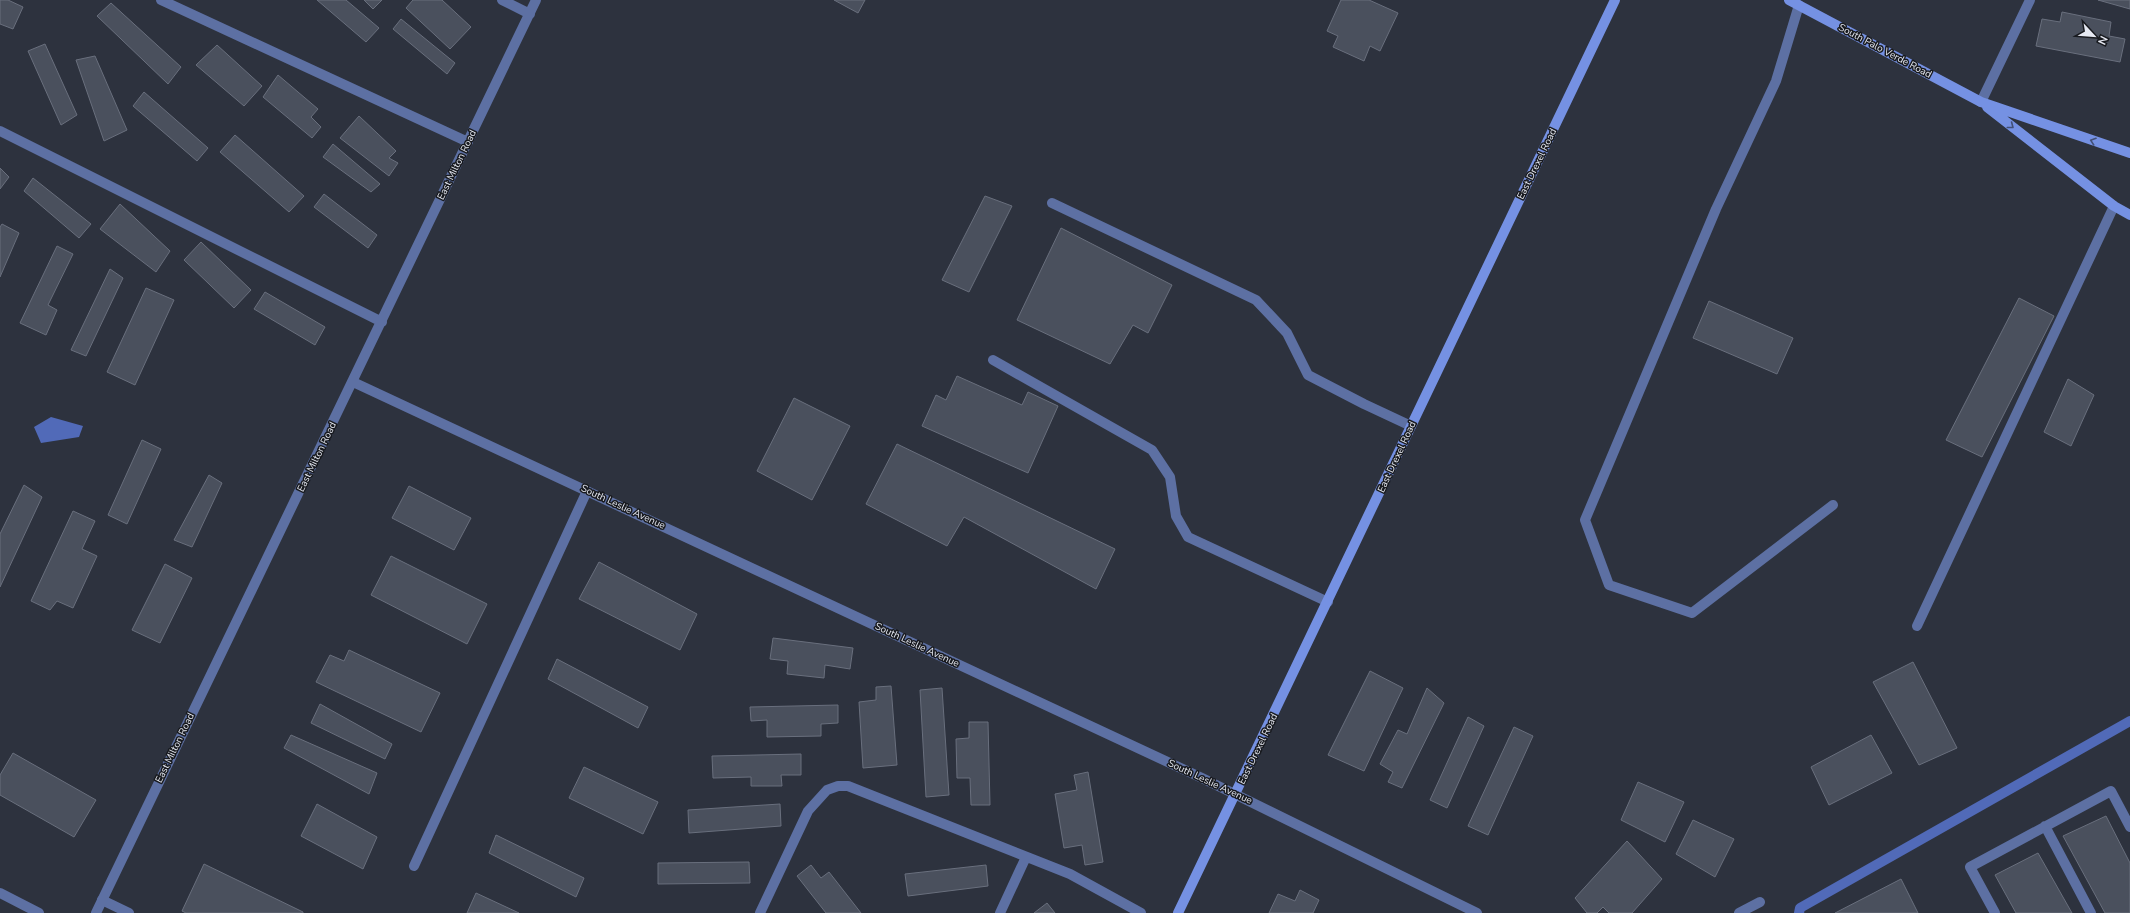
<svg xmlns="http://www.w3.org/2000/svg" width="2130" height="913" font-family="'Nunito Sans',sans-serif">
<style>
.water{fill:#516ab8}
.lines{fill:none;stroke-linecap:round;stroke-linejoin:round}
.stream{stroke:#516ab8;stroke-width:10}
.building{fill:#4a505d;stroke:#696f7d}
.lane{stroke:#5d70a3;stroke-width:10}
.street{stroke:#5d70a3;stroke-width:10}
.secondary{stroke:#7591e3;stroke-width:10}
.oneway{stroke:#425077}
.labels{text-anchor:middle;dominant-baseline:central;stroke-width:3;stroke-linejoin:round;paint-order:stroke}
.street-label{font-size:10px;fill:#e6e9f2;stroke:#181a1f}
</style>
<rect width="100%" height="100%" fill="#2d323e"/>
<path class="water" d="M 51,417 L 83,426 L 79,437 L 41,443 L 34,427 Z"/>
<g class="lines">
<path class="stream" d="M 1799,913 L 1800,908 L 2130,721"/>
</g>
<path class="building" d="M 0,0 L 8,0 L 23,7 L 13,29 L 0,24 Z
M 317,0 L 346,0 L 379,28 L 366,42 Z
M 364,0 L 382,0 L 373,9 Z
M 413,0 L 442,0 L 471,27 L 450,49 L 406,8 Z
M 834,0 L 865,0 L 858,13 Z
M 1341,0 L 1369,0 L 1398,13 L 1380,51 L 1370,46 L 1364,61 L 1333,47 L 1338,36 L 1327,31 Z
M 2098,0 L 2130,0 L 2130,9 Z
M 111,3 L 181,67 L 168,84 L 97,16 Z
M 2062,12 L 2111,22 L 2109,36 L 2125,39 L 2120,62 L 2036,46 L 2042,19 L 2060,22 Z
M 401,19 L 455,63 L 447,74 L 393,29 Z
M 45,44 L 77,115 L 61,125 L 28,51 Z
M 217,45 L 262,86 L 244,106 L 196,65 Z
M 95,56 L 127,130 L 104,141 L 76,60 Z
M 278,75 L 318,109 L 311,117 L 321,127 L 312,138 L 263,97 Z
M 144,92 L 208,148 L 197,161 L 133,106 Z
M 359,116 L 396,151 L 389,158 L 398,163 L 389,176 L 340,138 Z
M 235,135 L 304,196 L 289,212 L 220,152 Z
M 333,144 L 380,184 L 371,192 L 323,157 Z
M 0,168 L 9,177 L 0,189 Z
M 33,178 L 91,224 L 79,238 L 24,191 Z
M 324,194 L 377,235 L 368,248 L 314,207 Z
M 985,196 L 1012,206 L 969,292 L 942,280 Z
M 120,204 L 170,251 L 156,272 L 100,229 Z
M 2,224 L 19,233 L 0,277 L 0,227 Z
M 1061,228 L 1172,285 L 1148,333 L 1133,325 L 1110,364 L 1017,320 Z
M 201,242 L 251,290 L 234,308 L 184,260 Z
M 57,246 L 73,254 L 48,305 L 57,310 L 46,335 L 20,323 Z
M 110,269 L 123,278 L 86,356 L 71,350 Z
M 146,288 L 174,300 L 135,385 L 107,372 Z
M 265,292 L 325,327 L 315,345 L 254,309 Z
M 2019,298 L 2054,316 L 1982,457 L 1946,440 Z
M 1709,301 L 1793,338 L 1777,374 L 1693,338 Z
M 957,376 L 1022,405 L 1028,392 L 1058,406 L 1028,473 L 922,426 L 936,395 L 946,400 Z
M 2068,379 L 2094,395 L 2071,446 L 2044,432 Z
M 794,398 L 850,426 L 812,500 L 757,471 Z
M 142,440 L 161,449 L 127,524 L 108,515 Z
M 897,444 L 1115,549 L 1096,589 L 964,517 L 947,546 L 866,504 Z
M 209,475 L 222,483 L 192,547 L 174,540 Z
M 24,485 L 42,497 L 0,587 L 0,534 Z
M 409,486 L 471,518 L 454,550 L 392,518 Z
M 73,511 L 95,521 L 82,549 L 97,556 L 73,608 L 57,601 L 50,610 L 31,601 Z
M 391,556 L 487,604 L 467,644 L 371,595 Z
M 599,562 L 697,614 L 680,650 L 579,599 Z
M 165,564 L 192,578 L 160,643 L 132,630 Z
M 773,638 L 853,648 L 850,669 L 825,665 L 824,678 L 787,674 L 788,661 L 770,659 Z
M 349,650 L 440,693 L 421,732 L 316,682 L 330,655 L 344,661 Z
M 557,659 L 648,707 L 638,728 L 548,679 Z
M 1913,662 L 1957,748 L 1919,765 L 1873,682 Z
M 1370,671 L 1403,688 L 1364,771 L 1328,755 Z
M 891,686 L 897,765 L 863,768 L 859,702 L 876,700 L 876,687 Z
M 942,688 L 949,795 L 926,797 L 920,690 Z
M 1427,688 L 1444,703 L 1402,788 L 1388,782 L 1393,772 L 1380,764 L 1398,730 L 1407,734 Z
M 320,704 L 392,744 L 385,759 L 311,723 Z
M 838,705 L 838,723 L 821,724 L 821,736 L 767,737 L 767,720 L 751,721 L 750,707 Z
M 1468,717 L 1484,726 L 1447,808 L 1430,800 Z
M 969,722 L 988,722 L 990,805 L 971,805 L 970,778 L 957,778 L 956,739 L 969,738 Z
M 1514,727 L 1533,736 L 1488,835 L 1468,826 Z
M 291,735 L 377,773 L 369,794 L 284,748 Z
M 1871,735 L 1892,773 L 1829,805 L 1811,767 Z
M 13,753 L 96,800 L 74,837 L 0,795 L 0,775 Z
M 801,754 L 801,775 L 781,775 L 782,786 L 751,786 L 751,777 L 713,778 L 712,756 Z
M 584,767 L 658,802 L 643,834 L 569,798 Z
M 1088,772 L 1103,862 L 1085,865 L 1082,845 L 1064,848 L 1055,794 L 1077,790 L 1074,775 Z
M 1638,782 L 1684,802 L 1665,842 L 1621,820 Z
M 317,804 L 377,837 L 363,869 L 301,836 Z
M 780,804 L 781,826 L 689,833 L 688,810 Z
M 2106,816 L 2130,863 L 2130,913 L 2105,913 L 2063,836 Z
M 1693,820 L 1734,839 L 1715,877 L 1676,854 Z
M 496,835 L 584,878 L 576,897 L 489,853 Z
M 1627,841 L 1662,879 L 1632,913 L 1609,913 L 1603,907 L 1597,913 L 1587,913 L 1575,898 Z
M 2038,853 L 2072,913 L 2016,913 L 1995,875 Z
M 749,862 L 750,883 L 658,884 L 658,863 Z
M 204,864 L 303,912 L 303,913 L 186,913 L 182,911 Z
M 811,865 L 821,878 L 829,872 L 861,913 L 826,913 L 797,876 Z
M 986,865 L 988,886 L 908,896 L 905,874 Z
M 1901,879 L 1918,913 L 1835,913 Z
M 1300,890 L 1319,900 L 1313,913 L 1269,913 L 1278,894 L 1295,901 Z
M 476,893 L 519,913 L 467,913 Z
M 1047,903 L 1055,913 L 1034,913 Z"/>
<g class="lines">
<path class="lane" d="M 1799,5 L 1776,81 L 1716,209 L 1585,520 L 1609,585 L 1692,613 L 1833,505
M 1052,203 L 1256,300 L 1287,333 L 1308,375 L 1364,404 L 1411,426
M 993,360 L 1152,450 L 1170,477 L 1176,516 L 1188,537 L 1328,602
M 1917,626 L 2114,206
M 2045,826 L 2091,913
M 414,866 L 587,491
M 102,900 L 129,913
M 760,913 L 808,811 L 827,790 L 838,786 L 848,786 L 1070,874 L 1141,913
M 1000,913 L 1026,857
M 1995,913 L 1970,867 L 2111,791 L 2130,827"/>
<path class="street" d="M 161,0 L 468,142
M 502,0 L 530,14
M 1981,102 L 2030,0
M 0,131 L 382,322
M 353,382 L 1202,778 L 1477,913
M 0,893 L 39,913
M 96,913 L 536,0
M 1739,913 L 1760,902"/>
<path class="secondary" d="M 1789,0 L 1981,102 L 2130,153
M 1987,107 L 2114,206 L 2130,215
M 1178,913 L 1615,0"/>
</g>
<defs><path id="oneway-chevron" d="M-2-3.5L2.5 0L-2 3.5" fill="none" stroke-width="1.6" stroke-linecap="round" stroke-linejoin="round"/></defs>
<g class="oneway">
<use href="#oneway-chevron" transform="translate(2011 126) rotate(38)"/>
<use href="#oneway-chevron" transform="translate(2093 141) rotate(-161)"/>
</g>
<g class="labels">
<g class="street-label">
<text transform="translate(1885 51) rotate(28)">South Palo Verde Road</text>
<text transform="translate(1537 164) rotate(-64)">East Drexel Road</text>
<text transform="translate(457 165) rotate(-64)">East Milton Road</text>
<text transform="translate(317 457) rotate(-64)">East Milton Road</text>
<text transform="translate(1397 457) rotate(-65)">East Drexel Road</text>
<text transform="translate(623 507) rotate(25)">South Leslie Avenue</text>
<text transform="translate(917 645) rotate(25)">South Leslie Avenue</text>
<text transform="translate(175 748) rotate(-64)">East Milton Road</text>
<text transform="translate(1258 749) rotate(-64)">East Drexel Road</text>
<text transform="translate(1210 782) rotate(25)">South Leslie Avenue</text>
</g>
</g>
<g transform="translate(2094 36) rotate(116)" stroke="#181a1f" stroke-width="3" paint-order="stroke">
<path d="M0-3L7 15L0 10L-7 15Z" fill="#e6e9f2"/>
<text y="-6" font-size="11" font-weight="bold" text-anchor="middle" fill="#e6e9f2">N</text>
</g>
</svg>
